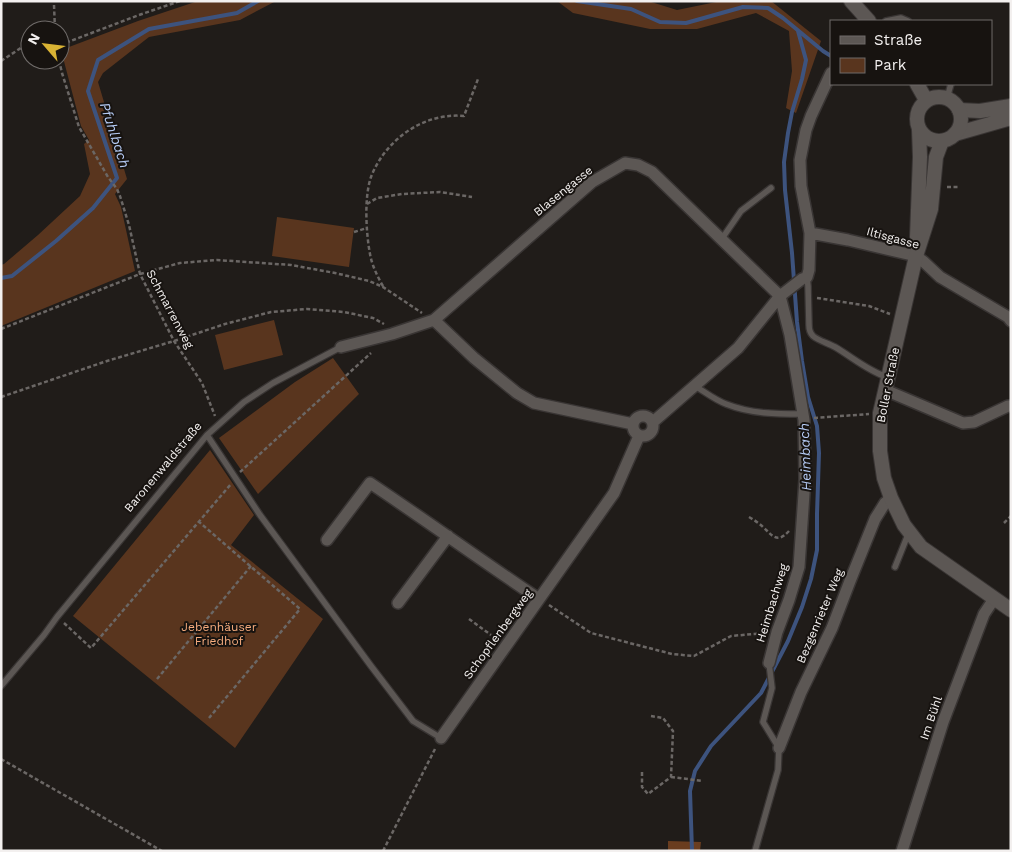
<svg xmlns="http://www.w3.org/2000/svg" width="1012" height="852" font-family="'Work Sans',sans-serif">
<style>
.green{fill:#59351e}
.forest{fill:#6a3d1f}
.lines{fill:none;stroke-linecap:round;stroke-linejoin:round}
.stream{stroke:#3d537e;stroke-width:4}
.service-casing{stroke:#393534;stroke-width:8}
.minor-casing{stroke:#393534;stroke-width:14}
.tertiary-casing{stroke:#393534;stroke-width:16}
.secondary-casing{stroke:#393534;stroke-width:16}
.path{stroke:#6b6765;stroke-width:2.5;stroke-dasharray:4 2.5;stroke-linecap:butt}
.service{stroke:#5c5754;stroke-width:5.5}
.minor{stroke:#5c5754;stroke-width:11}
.tertiary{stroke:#5c5754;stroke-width:14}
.secondary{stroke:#5c5754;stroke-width:14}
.labels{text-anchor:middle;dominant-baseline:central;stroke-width:4;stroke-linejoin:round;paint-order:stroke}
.street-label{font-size:12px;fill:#f3f0ef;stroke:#171310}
.park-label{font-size:12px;fill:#f6ac7e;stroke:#171310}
.water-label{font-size:14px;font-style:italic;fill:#b5cbf5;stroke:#171310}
</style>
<rect width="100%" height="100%" fill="#201c19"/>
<path class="green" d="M 198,1 L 276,1 L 240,20 L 149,37 L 103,73 L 98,82 L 127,179 L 115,194 L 121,207 L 135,271 L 1,326 L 1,265 L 4,264 L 38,235 L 80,196 L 90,174 L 84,144 L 89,140 L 81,126 L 61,50 L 138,21 Z
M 557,1 L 648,1 L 677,10 L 721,1 L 771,1 L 821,41 L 796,113 L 786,108 L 792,71 L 789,31 L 756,13 L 697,29 L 650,29 L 573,13 Z
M 277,217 L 354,228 L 349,267 L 272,256 Z
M 274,320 L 283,355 L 224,370 L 215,335 Z
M 333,358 L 359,394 L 258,494 L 219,438 L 295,382 Z
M 210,450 L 254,515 L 231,545 L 323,619 L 235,748 L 73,616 Z"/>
<path class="forest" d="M 668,841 L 701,842 L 700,851 L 668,851 Z"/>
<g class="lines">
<path class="stream" d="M 577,1 L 631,9 L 660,22 L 686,23 L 743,7 L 768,8 L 783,18 L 823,51 L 831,56
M 1,278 L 12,276 L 56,241 L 93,208 L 117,178 L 88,91 L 98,60 L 149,29 L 237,13 L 258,1
M 692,851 L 690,791 L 695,771 L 711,746 L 761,693 L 788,641 L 802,607 L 811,579 L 817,550 L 817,514 L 819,453 L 817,426 L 808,397 L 802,361 L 797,322 L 792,253 L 785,190 L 784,162 L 788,133 L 792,112 L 802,79 L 806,60 L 798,31"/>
<defs>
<path id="service" d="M 886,21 L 901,18 L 908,21
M 947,98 L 951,84
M 721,240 L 741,211 L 771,188
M 807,277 L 808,286 L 809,325 C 809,330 810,333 813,336 C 819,341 828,343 835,347 C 852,357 868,371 887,377
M 695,386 C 705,392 715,400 726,404 C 751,414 777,414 803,414
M 207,435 L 260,515 L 371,666 L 413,721 L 441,738
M 895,567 L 909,532
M 1,686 L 44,635 L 57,617 L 207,435 L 244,402 L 273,383 L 341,347
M 755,851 L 778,770 L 779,748 L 763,722 L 772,688 L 769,663"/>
<path id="minor" d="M 810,233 L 848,240 L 916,256 L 924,262 L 940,277 L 1008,317 L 1011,321
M 434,320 L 474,358 L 517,393 L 534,403 L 633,424
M 341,347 L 392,334 L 434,320 L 592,182 L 625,163 L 638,165 L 652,172 L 780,296
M 885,390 L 963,423 L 974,422 L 1008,406 L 1011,406
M633 426a10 10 0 1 1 20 0a10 10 0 1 1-20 0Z
M 653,422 L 738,348 L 780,296 L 802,279 L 807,277 L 809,270 L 810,233 L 801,186 L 800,160 L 806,130 L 811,116 L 831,73
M 327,540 L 370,483 C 427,521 482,561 539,599
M 398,603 L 448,536
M 769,663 L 777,632 L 789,600 L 799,567 L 805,479 L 804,420 L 790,335 L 780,296
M 441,738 L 614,493 L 639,436
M 779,748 L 801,692 L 832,628 L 850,581 L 875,519 L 885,503 L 891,498
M 902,851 L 943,722 L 984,614 L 994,599"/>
<path id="tertiary" d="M 959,110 L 980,111 L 1011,106
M 955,134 L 1011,118"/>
<path id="secondary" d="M 851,1 L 869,21
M 917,84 L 926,100
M917 119a22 22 0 1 1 44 0a22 22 0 1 1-44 0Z
M 942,141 L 936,157 L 931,209 L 916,256 L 880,413 L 880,451 L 884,478 L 891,498 L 904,525 L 921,547 L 1011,610
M 917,237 L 920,157 L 919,130"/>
</defs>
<use href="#service" class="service-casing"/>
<use href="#minor" class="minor-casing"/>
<use href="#tertiary" class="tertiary-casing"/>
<use href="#secondary" class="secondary-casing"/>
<path class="path" d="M 54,5 L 55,30
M 49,30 L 55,26
M 60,45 L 139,15 L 180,1
M 59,60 L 62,73 L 79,127 L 108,177 L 117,189 L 120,196 L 129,225 L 140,274 L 174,341 L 202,383 L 215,416
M 1,61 L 30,42
M 947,187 L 958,187
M 367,204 L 377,198 L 402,194 L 440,192 L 472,197
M 354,232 L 367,228
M 383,286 C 377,276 372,265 370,254 C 366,233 364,197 371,177 C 385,140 424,112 464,116 L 478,79
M 817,298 L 869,306 L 890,314
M 1,329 L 140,274 L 180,263 L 217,260 L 291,265 L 335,273 L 369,281 L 383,287 L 422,313
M 1,397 L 107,361 L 174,341 L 225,324 L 271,312 L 307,309 L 344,312 L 373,318 L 384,324
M 814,418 L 869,414
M 240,472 L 371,353
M 749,517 C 754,520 759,523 763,527 C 773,536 777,544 789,531
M 198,521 L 300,609 L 209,718
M 1004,523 L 1011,516
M 549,605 L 591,633 L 672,654 L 694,656 L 731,636 L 765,633
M 469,619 L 491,635
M 64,623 L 91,648 L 231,484
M 157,679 L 251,566
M 1,759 L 162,851
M 642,772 L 642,787 L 648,794 L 671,777 L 673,731 L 663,718 L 651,716
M 671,777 L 703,781
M 383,851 L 435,749"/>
<use href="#service" class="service"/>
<use href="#minor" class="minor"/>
<use href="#tertiary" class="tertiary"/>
<use href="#secondary" class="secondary"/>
</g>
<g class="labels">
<g class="street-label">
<text transform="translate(563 191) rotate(-39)">Blasengasse</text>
<text transform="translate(893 238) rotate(15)">Iltisgasse</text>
<text transform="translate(170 309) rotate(62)">Schmarrenweg</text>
<text transform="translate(888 385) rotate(-79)">Boller Straße</text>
<text transform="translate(163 467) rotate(-50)">Baronenwaldstraße</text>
<text transform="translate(772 603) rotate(-73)">Heimbachweg</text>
<text transform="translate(820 616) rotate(-67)">Bezgenrieter Weg</text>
<text transform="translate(498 634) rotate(-54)">Schopflenbergweg</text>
<text transform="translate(931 718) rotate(-71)">Im Bühl</text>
</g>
<g class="park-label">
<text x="219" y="627">Jebenhäuser<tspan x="219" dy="14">Friedhof</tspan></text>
</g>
<g class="water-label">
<text transform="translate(115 135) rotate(72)">Pfuhlbach</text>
<text transform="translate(805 457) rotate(-92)">Heimbach</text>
</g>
</g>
<rect width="1012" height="852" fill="none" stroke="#f3f0ef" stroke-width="5"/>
<rect x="830" y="20" width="162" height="65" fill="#171310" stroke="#6f6b69"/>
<rect x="840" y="36" width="25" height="8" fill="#5c5754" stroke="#6f6b69"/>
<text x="874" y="45" font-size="15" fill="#f3f0ef">Straße</text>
<rect x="840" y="58" width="25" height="15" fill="#59351e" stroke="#6f6b69"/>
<text x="874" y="70" font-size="15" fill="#f3f0ef">Park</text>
<g transform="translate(45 45) rotate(298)"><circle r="24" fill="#171310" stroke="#6f6b69"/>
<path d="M0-4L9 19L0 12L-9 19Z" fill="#d9b334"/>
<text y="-8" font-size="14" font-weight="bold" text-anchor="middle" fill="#f3f0ef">N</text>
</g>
</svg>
